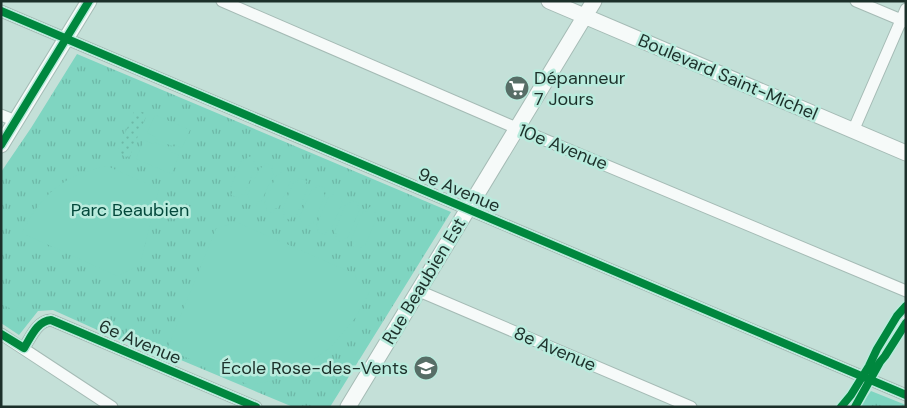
<svg xmlns="http://www.w3.org/2000/svg" width="907" height="408" font-family="'DM Sans',sans-serif">
<style>
.grass{fill:url(#grass-tufts)}
.garden{fill:url(#garden-dots)}
.pitch{fill:#7fd5c1}
.lines{fill:none;stroke-linecap:round;stroke-linejoin:round}
.street-casing{stroke:#a5bbb5;stroke-width:13}
.secondary-casing{stroke:#a5bbb5;stroke-width:17}
.street{stroke:#f6faf9;stroke-width:11}
.secondary{stroke:#f6faf9;stroke-width:15}
.cycleway-casing{stroke:#b9ebdd;stroke-width:11}
.cycleway{stroke:#00873e;stroke-width:8}
.labels{text-anchor:middle;dominant-baseline:central;stroke-width:5;stroke-linejoin:round;paint-order:stroke}
.street-label{font-size:18px;fill:#1c302a;stroke:#b9ebdd}
.poi-label{font-size:18px;fill:#1c302a;stroke:#b9ebdd;text-anchor:start}
.park-label{font-size:18px;fill:#03483b;stroke:#b9ebdd}
</style>
<defs>
<pattern id="grass-tufts" width="24" height="20" patternUnits="userSpaceOnUse" patternTransform="scale(1.25)"><rect width="24" height="20" fill="#7fd5c1"/><path d="M3 7l-1-3M5 7V3M7 7l1-3M15 17l-1-3M17 17v-4M19 17l1-3" fill="none" stroke="#6db7a6"/></pattern>
<pattern id="garden-dots" width="8" height="8" patternUnits="userSpaceOnUse" patternTransform="scale(1.25)"><rect width="8" height="8" fill="#7fd5c1"/><path d="M2 2h.1M6 6h.1" fill="none" stroke="#6db7a6" stroke-width="1.8" stroke-linecap="round"/></pattern>
</defs>
<rect width="100%" height="100%" fill="#c4e0d8"/>
<path class="grass" d="M 77,54 L 451,212 L 330,407 L 293,407 L 126,337 L 124,342 L 53,310 L 38,311 L 19,335 L 1,323 L 1,172 L 31,128 Z
M 871,391 L 906,405 L 906,407 L 859,407 Z"/>
<path class="garden" d="M 135,109 L 147,114 L 129,158 L 117,153 Z"/>
<path class="pitch" d="M 155,115 L 190,130 L 182,148 L 173,144 L 172,146 L 155,139 L 156,137 L 147,133 Z
M 144,140 L 153,144 L 154,142 L 171,149 L 170,152 L 179,155 L 172,174 L 136,159 Z
M 248,156 L 255,159 L 253,164 L 256,165 L 244,195 L 241,194 L 239,198 L 231,195 L 233,190 L 230,189 L 242,159 L 245,161 Z
M 265,163 L 273,166 L 271,171 L 274,173 L 261,202 L 258,201 L 256,206 L 248,202 L 250,198 L 247,196 L 260,167 L 263,168 Z
M 107,166 L 159,189 L 140,265 L 117,276 L 22,233 C 41,194 64,175 107,166 Z
M 282,170 L 290,174 L 288,178 L 291,180 L 278,209 L 275,208 L 273,213 L 266,210 L 267,205 L 264,204 L 277,174 L 280,175 Z
M 299,178 L 307,181 L 305,186 L 308,187 L 296,217 L 292,216 L 290,220 L 283,217 L 285,212 L 282,211 L 294,181 L 297,183 Z
M 317,185 L 325,188 L 323,193 L 325,195 L 313,224 L 310,223 L 308,228 L 300,224 L 302,220 L 299,218 L 312,189 L 315,190 Z
M 334,192 L 342,196 L 340,200 L 343,202 L 330,231 L 327,230 L 325,235 L 317,232 L 319,227 L 316,226 L 329,196 L 332,197 Z
M 351,200 L 359,203 L 357,208 L 360,209 L 347,239 L 344,238 L 342,242 L 335,239 L 337,234 L 334,233 L 346,203 L 349,205 Z
M 369,207 L 376,210 L 374,215 L 377,217 L 365,246 L 362,245 L 360,250 L 352,246 L 354,242 L 351,240 L 363,211 L 367,212 Z
M 236,222 L 355,274 L 357,281 L 371,289 L 356,317 L 331,347 L 302,368 L 271,381 L 249,385 L 167,349 L 216,229 Z
M 1,290 L 22,299 L 16,311 L 1,304 Z"/>
<g class="lines">
<defs>
<path id="street" d="M 222,1 L 507,124 L 906,291
M 856,1 L 906,22
M 1,11 L 906,395
M 1,115 L 16,121
M 853,131 L 906,9
M 419,291 L 691,407
M 1,334 L 112,407
M 24,348 C 31,337 37,321 51,320 L 256,407"/>
<path id="secondary" d="M 549,1 L 906,153
M 1,145 L 89,1
M 348,407 L 594,1
M 848,407 L 906,312"/>
</defs>
<use href="#street" class="street-casing"/>
<use href="#secondary" class="secondary-casing"/>
<use href="#street" class="street"/>
<use href="#secondary" class="secondary"/>
<defs>
<path id="cycleway" d="M 1,11 L 906,395
M 1,145 L 89,1
M 1,334 L 24,348 C 31,337 37,321 51,320 L 256,407
M 841,407 L 851,395 L 869,366 L 877,349 L 897,316 L 906,306
M 855,407 L 880,362 L 885,356 L 906,323"/>
</defs>
<use href="#cycleway" class="cycleway-casing"/>
<use href="#cycleway" class="cycleway"/>
</g>
<defs>
<symbol id="supermarket-disc" viewBox="-11 -11 22 22"><circle r="9.5" fill="#576e67" stroke="#b9ebdd"/><path d="M-6-5.5h2.5l.6 2H6L4.5 2H-2.5L-4.4-4H-6ZM-1.5 3.2a1.3 1.3 0 1 0 .1 0ZM3 3.2a1.3 1.3 0 1 0 .1 0Z" fill="#fff"/></symbol>
<symbol id="school-disc" viewBox="-11 -11 22 22"><circle r="9.5" fill="#576e67" stroke="#b9ebdd"/><path d="M0-5L7-2L0 1L-7-2ZM-4 1L0 2.5L4 1V4Q0 6-4 4Z" fill="#fff"/></symbol>
</defs>
<g fill-rule="evenodd">
<use href="#supermarket-disc" x="503" y="74" width="28" height="28"/>
<use href="#school-disc" x="412" y="354" width="28" height="28"/>
</g>
<g class="labels">
<g class="street-label">
<text transform="translate(728 77) rotate(23)">Boulevard Saint-Michel</text>
<text transform="translate(563 147) rotate(22)">10e Avenue</text>
<text transform="translate(459 190) rotate(23)">9e Avenue</text>
<text transform="translate(424 281) rotate(-59)">Rue Beaubien Est</text>
<text transform="translate(140 342) rotate(23)">6e Avenue</text>
<text transform="translate(555 349) rotate(23)">8e Avenue</text>
</g>
<g class="poi-label">
<text x="534" y="78">Dépanneur<tspan x="534" dy="21">7 Jours</tspan></text>
<text x="408" y="368" text-anchor="end">École Rose-des-Vents</text>
</g>
<g class="park-label">
<text x="130" y="210">Parc Beaubien</text>
</g>
</g>
<rect width="907" height="408" fill="none" stroke="#1c302a" stroke-width="5"/>
</svg>
